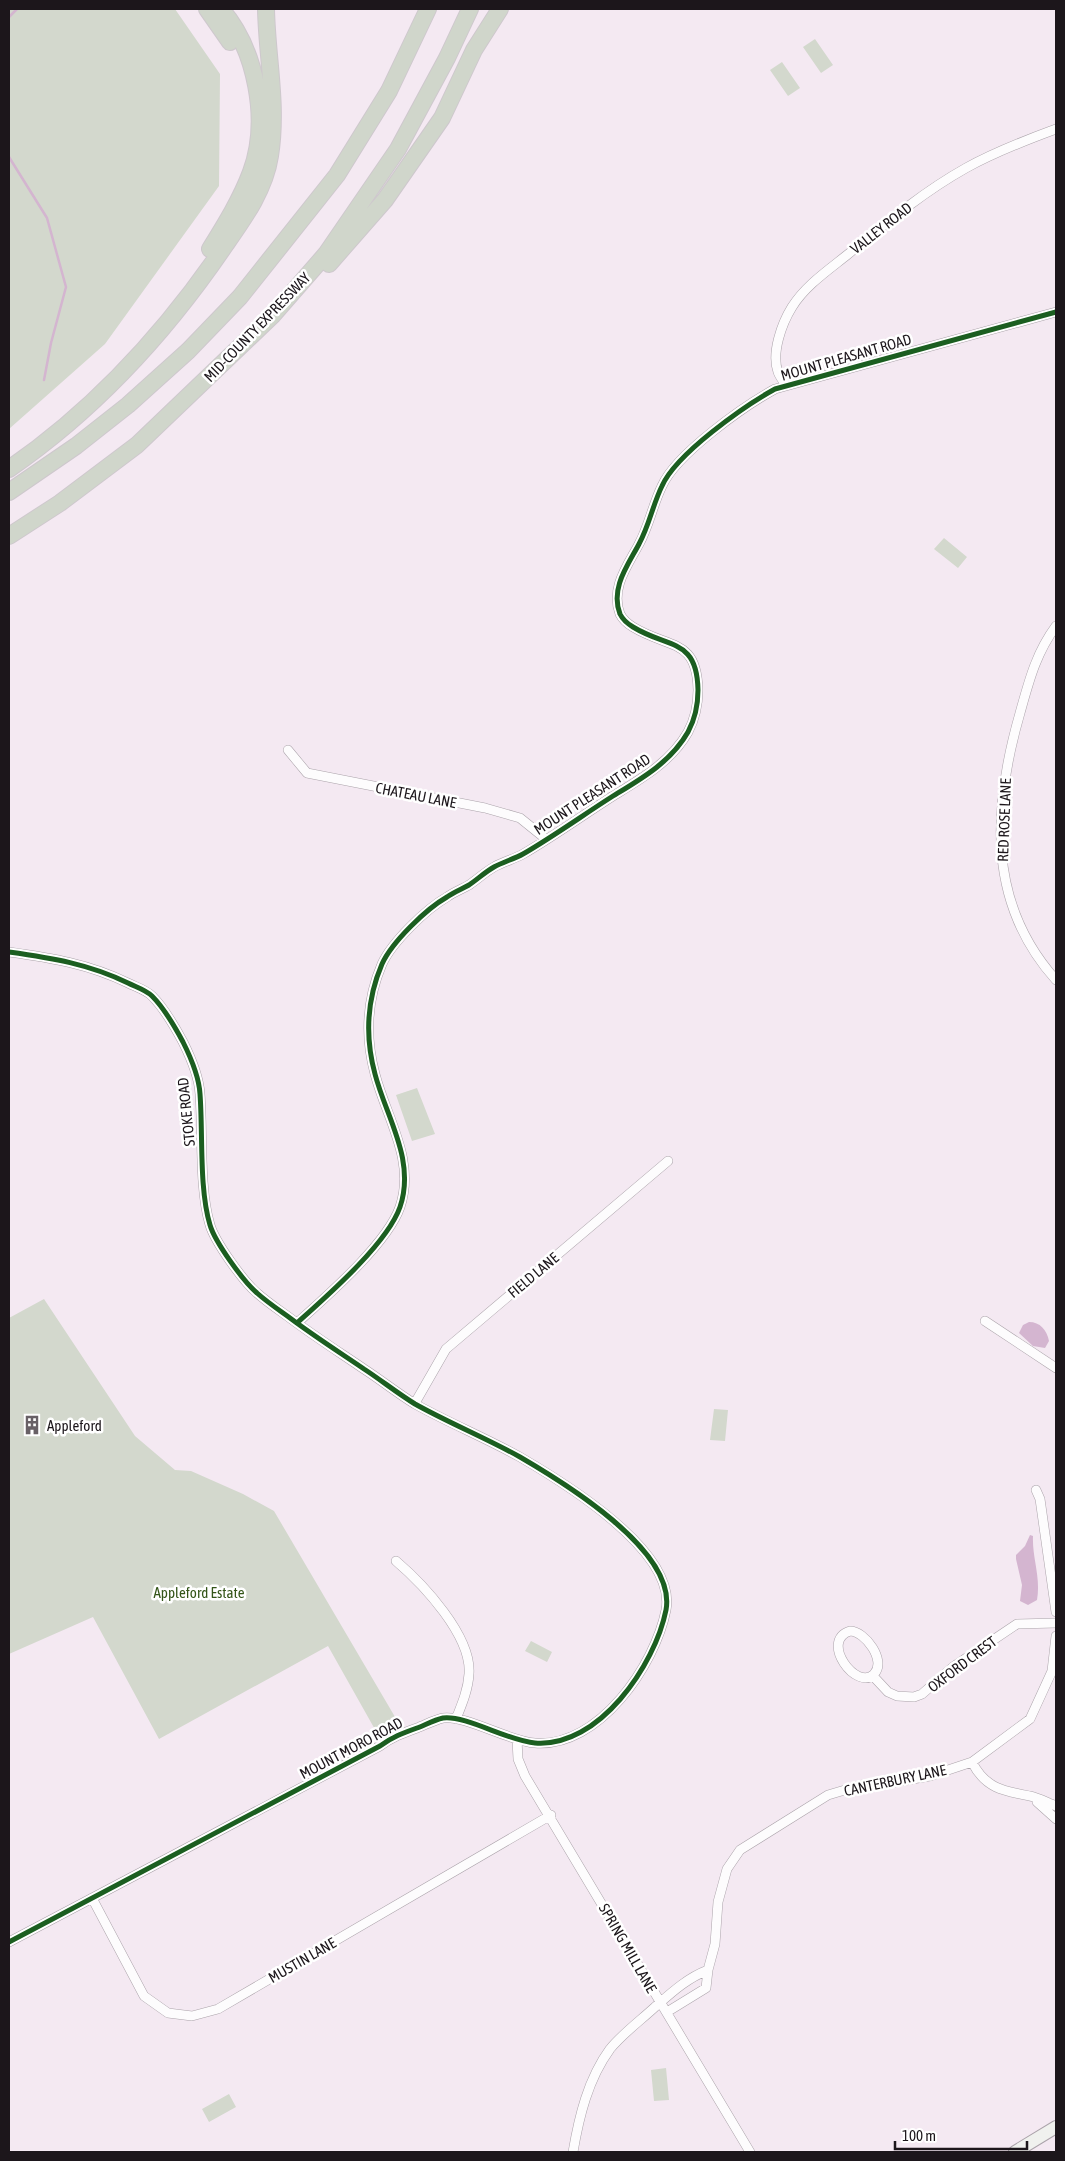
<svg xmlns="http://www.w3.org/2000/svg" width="1065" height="2161" font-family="'Asap Condensed',sans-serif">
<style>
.green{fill:#d3d8cd}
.water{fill:#d4b5d0}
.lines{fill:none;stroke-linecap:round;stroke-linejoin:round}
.stream{stroke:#d4b5d0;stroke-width:2.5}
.minor-casing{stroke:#aba3aa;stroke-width:10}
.secondary-casing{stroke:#aba3aa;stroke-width:14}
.motorway-casing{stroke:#cec8cd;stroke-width:18}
.minor{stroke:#fdfcfd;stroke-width:9}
.secondary{stroke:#f0f1ee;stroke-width:12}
.motorway{stroke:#d0d6cb;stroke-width:16}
.cycleway-casing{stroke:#fff;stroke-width:8}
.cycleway{stroke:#1b5e20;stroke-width:5}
.labels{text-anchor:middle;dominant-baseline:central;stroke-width:5;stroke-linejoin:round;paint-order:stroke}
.street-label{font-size:15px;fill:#1c161b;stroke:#fff}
.poi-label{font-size:15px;fill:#1c161b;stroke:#fff;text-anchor:start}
.park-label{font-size:15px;fill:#345519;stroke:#fff}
</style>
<rect width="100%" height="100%" fill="#f4e9f2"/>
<path class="green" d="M 9,9 L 175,9 L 220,74 L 219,186 L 105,344 L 9,429 Z
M 815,39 L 833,65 L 821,73 L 803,47 Z
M 782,62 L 800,88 L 788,96 L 770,70 Z
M 944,538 L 967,557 L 958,568 L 934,549 Z
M 417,1088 L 435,1134 L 412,1141 L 396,1095 Z
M 44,1299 L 135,1436 L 175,1470 L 191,1471 L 243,1494 L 274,1511 L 398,1722 L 377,1733 L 328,1646 L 159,1739 L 93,1617 L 9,1654 L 9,1318 Z
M 714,1409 L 728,1410 L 725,1441 L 710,1440 Z
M 531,1641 L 552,1652 L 547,1662 L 525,1651 Z
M 666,2068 L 669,2100 L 654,2101 L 651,2070 Z
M 229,2094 L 236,2107 L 209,2122 L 202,2109 Z"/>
<path class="water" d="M 1029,1322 C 1040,1322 1047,1330 1049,1341 L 1045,1348 L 1033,1346 L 1019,1333 L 1023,1325 Z
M 1030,1535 L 1033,1536 C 1032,1558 1041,1577 1037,1600 L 1028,1605 L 1020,1601 L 1022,1585 L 1016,1559 L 1016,1555 L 1025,1546 Z"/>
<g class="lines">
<path class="stream" d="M 9,17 L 17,9
M 9,157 L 47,218 L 66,287 L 51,343 L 44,380"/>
<defs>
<path id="minor" d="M 786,385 C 783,381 780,377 778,372 C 771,353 782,323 792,307 C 805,286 827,271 847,255 C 885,224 923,192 966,168 C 995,152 1026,140 1056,129
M 1056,626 C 1036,653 1029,681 1020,713 C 993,807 986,902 1056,980
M 288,750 L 307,773 L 485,808 L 520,818 L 546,839
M 9,952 C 52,958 89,964 128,983 C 136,987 146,990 152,996 C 164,1008 175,1027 183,1042 C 191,1058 199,1076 200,1094 C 203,1133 199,1189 210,1225 C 215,1242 243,1281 257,1293 C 267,1302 279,1310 290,1318 C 314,1336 339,1352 364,1369 C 381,1380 397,1393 415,1404 C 449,1423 486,1438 520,1457 C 563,1482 677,1551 666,1610 C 655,1665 599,1748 535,1743 C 508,1741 466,1715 443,1718 C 434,1720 425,1725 417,1728 C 403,1733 392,1737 380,1746 L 9,1942
M 985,1321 L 1056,1368
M 297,1323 C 327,1296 387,1244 400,1207 C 416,1160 386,1117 375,1074 C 365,1037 367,999 382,964 C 392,942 426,909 447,897 C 454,892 462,889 469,885 C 478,879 485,872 494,867 C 503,862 514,859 523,854 C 554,836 583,815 613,796 C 641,779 671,762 688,732 C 695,719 698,704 698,690 C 697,638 669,649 633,627 C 628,624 623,620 620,614 C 610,588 628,565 639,544 C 649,526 653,504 662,486 C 676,454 744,406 775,389 L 1056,312
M 415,1403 L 446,1349 L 668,1161
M 1036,1490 L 1040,1499 L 1056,1612
M 396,1561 C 423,1584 472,1636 469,1674 C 468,1690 462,1704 456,1719
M 850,1631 C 865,1631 887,1661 874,1674 C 857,1692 819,1641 850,1631 Z
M 873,1676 L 888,1692 L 897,1696 L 914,1697 L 922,1694 L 953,1667 L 1017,1624 L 1056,1623
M 517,1740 L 518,1759 L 525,1776 L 750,2152
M 972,1762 C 985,1788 1003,1791 1030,1796 C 1039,1798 1048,1803 1056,1806
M 1037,1802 L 1056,1819
M 92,1898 L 144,1996 L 168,2013 L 192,2016 L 218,2009 L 551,1815
M 667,2012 L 706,1988 L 708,1970 L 715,1944 L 718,1902 L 727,1869 L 740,1850 L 828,1795 L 865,1784 L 890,1783 L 930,1776 L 972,1762 L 1030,1719 L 1052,1671 L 1056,1636
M 573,2152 C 579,2117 588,2079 610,2049 C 622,2034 641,2020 655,2007 C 671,1993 687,1978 708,1970"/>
<path id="secondary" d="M 1015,2152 L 1056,2127"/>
<path id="motorway" d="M 207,9 L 230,42
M 210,249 C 225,225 241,199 251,172 C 270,120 256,49 221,9
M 329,264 L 385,200 L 442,118 L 474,50 L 500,9
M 9,469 C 96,409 167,331 226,244 C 245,217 265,189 270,156 C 278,105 267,59 266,9
M 9,492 L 76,446 L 128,405 L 188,351 L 240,297 L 337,175 L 389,91 L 428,9
M 9,536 L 60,503 L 137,445 L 272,316 L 326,254 L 398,149 L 447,58 L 470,9"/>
</defs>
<use href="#minor" class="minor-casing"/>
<use href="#secondary" class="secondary-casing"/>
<use href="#motorway" class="motorway-casing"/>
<use href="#minor" class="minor"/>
<use href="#secondary" class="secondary"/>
<use href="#motorway" class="motorway"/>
<defs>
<path id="cycleway" d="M 9,952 C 52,958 89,964 128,983 C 136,987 146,990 152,996 C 164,1008 175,1027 183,1042 C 191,1058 199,1076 200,1094 C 203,1133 199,1189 210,1225 C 215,1242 243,1281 257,1293 C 267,1302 279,1310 290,1318 C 314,1336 339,1352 364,1369 C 381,1380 397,1393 415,1404 C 449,1423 486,1438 520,1457 C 563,1482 677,1551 666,1610 C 655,1665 599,1748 535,1743 C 508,1741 466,1715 443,1718 C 434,1720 425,1725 417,1728 C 403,1733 392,1737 380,1746 L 9,1942
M 297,1323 C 327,1296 387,1244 400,1207 C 416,1160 386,1117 375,1074 C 365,1037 367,999 382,964 C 392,942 426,909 447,897 C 454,892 462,889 469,885 C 478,879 485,872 494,867 C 503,862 514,859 523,854 C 554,836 583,815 613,796 C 641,779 671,762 688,732 C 695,719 698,704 698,690 C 697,638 669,649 633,627 C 628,624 623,620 620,614 C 610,588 628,565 639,544 C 649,526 653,504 662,486 C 676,454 744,406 775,389 L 1056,312"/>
</defs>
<use href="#cycleway" class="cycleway-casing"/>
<use href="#cycleway" class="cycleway"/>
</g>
<defs>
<symbol id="building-bare" viewBox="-9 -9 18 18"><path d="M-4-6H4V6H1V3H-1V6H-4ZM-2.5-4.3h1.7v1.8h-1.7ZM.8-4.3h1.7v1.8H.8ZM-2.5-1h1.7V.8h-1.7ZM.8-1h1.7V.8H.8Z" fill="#686066" stroke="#fff" stroke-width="2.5" paint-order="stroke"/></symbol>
</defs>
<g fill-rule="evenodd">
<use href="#building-bare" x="18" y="1411" width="28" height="28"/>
</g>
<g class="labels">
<g class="street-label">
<text transform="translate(881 228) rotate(-38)">VALLEY ROAD</text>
<text transform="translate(257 327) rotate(-46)">MID-COUNTY EXPRESSWAY</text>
<text transform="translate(846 357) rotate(-16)">MOUNT PLEASANT ROAD</text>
<text transform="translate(592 794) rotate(-33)">MOUNT PLEASANT ROAD</text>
<text transform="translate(416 795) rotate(11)">CHATEAU LANE</text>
<text transform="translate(1004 820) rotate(-88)">RED ROSE LANE</text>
<text transform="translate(186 1112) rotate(-96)">STOKE ROAD</text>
<text transform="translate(533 1275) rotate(-40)">FIELD LANE</text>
<text transform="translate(962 1664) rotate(-37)">OXFORD CREST</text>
<text transform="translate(351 1748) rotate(-28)">MOUNT MORO ROAD</text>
<text transform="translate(895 1780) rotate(-12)">CANTERBURY LANE</text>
<text transform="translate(628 1948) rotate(60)">SPRING MILL LANE</text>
<text transform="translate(302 1960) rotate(-30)">MUSTIN LANE</text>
</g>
<g class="poi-label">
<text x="47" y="1425">Appleford</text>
</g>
<g class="park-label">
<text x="199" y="1592">Appleford Estate</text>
</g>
</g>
<rect width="1065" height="2161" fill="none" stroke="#1c161b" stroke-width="20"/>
<path d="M895 2141v8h132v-8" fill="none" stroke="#1c161b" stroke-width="2.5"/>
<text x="902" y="2141" font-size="15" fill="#1c161b" stroke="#ffffff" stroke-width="4" paint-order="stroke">100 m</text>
</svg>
